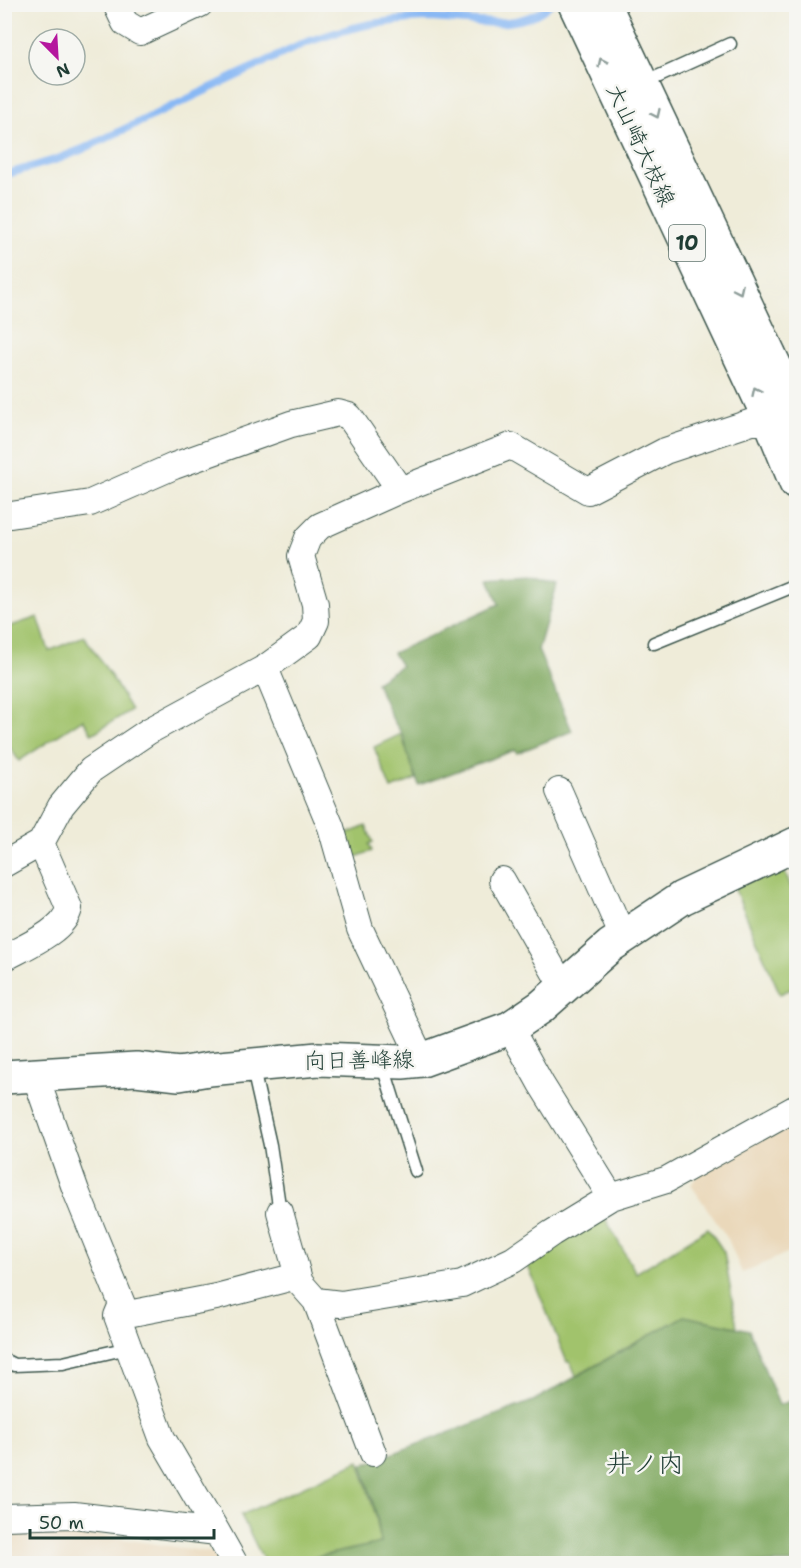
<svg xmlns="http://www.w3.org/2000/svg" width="801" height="1568" font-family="'Shantell Sans','Klee One',sans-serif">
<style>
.built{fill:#ead8ba}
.green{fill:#a1c36c;stroke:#608050;stroke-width:1.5}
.forest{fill:#80a960;stroke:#50734a;stroke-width:1.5}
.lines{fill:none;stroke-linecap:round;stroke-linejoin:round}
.stream{stroke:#88b8f4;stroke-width:8}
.lane-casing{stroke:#3e574d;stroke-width:15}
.street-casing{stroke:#3e574d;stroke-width:28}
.secondary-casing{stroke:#3e574d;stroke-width:36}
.primary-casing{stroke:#3e574d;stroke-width:36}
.lane{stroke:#fff;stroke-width:12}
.street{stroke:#fff;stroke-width:26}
.secondary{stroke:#fff;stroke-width:33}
.primary{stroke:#fff;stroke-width:33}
.oneway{stroke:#8f9e9a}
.labels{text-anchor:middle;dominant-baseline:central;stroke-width:5;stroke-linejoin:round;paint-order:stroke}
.shield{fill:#f6f6f2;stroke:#60746d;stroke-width:1.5}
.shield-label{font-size:21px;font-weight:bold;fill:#1f3d34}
.street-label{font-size:22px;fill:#1f3d34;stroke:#f6f6f2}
.quarter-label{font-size:26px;fill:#1f3d34;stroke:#f6f6f2}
</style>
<rect width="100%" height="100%" fill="#f6f6f2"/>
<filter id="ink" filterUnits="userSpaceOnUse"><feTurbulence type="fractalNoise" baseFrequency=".0167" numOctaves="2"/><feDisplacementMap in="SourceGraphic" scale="12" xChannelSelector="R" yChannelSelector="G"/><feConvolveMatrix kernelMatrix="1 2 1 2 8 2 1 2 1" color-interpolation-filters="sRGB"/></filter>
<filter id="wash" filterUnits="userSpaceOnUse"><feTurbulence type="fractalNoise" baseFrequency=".008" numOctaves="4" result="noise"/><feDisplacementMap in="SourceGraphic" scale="24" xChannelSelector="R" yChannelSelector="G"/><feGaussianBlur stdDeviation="1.35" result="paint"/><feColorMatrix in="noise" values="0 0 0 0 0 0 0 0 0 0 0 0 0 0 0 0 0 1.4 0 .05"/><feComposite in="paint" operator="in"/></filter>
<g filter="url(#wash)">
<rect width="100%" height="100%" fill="#efecd9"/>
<path class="built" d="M 796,1117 L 796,1249 L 742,1273 L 728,1239 L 691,1185 L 700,1171 Z
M 46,1527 L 221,1554 L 227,1563 L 5,1563 L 4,1532 Z"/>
<path class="green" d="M 38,617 L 49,651 L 84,636 L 109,673 L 131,710 L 92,734 L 83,719 L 19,761 L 5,740 L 5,628 Z
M 401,734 L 416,779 L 391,789 L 374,747 Z
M 366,826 L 373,842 L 369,844 L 372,851 L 345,861 L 344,835 Z
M 780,860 L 796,899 L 796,987 L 780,994 L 732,883 Z
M 600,1209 L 636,1273 L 708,1228 L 724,1252 L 737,1327 L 684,1316 L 576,1376 L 570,1361 L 567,1362 L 526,1261 Z
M 359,1461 L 376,1517 L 381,1543 L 287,1563 L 265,1563 L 241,1515 Z"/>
<path class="forest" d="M 528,576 L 557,585 L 538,650 L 572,731 L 517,753 L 515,750 L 419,785 L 408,756 L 404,737 L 393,720 L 376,682 L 401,666 L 393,653 L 499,604 L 489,579 Z
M 684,1316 L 749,1330 L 779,1405 L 796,1399 L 796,1563 L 287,1564 L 381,1543 L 377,1517 L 362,1465 L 533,1401 Z"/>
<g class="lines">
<path class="stream" d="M 4,175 L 58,159 L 83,149 L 307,42 C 330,35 354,26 378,23 C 395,21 413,18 429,18 C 468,19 519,34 550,4"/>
</g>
</g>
<g filter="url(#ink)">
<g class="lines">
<defs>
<path id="lane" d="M 644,83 L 730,44
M 654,643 L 796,585
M 382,1063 L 416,1171
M 252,1065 L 270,1145 L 280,1212
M 4,1360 L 14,1365 L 63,1363 L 128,1348"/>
<path id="street" d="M 116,4 L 125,23 L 140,32 L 200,4
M 4,516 L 90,503 L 174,466 L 291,424 L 338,413 L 349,416 L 400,490
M 265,668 L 331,827 L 360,929 L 422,1060
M 559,791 L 623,937
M 4,864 L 41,843 L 61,806 L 91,770 L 149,731 L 265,668 L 309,636 L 316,621 L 315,604 L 301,556 L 308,538 L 320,526 L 400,490 L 511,446 L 588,491 L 665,451 L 752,422 L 787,422
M 502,880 L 563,987
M 4,958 C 24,947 65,931 69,908 L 41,843
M 510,1028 L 541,1084 L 611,1197
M 35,1075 L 76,1191 L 122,1304 L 117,1316 L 162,1438 L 217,1532
M 280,1212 L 300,1283 L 316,1301 L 341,1304 L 462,1284 L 513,1260 L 552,1233 L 611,1197 L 666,1180 L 796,1108
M 316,1301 L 373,1453
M 117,1316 L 216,1297 L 297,1276
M 4,1517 L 74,1515 L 217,1532 L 235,1564"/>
<path id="secondary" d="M 4,1077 L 136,1069 L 179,1074 L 209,1069 L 318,1059 L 402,1062 L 422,1060 L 510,1028 L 541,1007 L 610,946 L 682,898 L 796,844"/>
<path id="primary" d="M 575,4 L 771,422 L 796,483
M 604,4 L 796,411"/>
</defs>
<use href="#lane" class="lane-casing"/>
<use href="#street" class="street-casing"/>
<use href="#secondary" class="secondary-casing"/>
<use href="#primary" class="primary-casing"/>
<use href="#lane" class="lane"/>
<use href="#street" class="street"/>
<use href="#secondary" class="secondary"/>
<use href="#primary" class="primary"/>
</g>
<defs><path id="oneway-chevron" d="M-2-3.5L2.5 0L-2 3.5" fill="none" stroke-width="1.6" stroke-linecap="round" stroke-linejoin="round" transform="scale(1.5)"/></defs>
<g class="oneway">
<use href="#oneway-chevron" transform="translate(602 62) rotate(-115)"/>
<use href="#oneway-chevron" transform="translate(656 114) rotate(65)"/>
<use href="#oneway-chevron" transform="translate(739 290) rotate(65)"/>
<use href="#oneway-chevron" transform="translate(756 391) rotate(-115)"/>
</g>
</g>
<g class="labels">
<rect class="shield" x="669" y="225" width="36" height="36" rx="4.5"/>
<g class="shield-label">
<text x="687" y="243">10</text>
</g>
<g class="street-label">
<text transform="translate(641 145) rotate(65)">大山崎大枝線</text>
<text transform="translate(359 1060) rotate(-1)">向日善峰線</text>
</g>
<g class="quarter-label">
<text x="645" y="1462">井ノ内</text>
</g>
</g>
<rect width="801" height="1568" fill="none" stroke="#f6f6f2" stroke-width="24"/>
<g transform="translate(57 57) rotate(156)"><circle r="28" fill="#f6f6f2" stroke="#a0aca6" stroke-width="1.5"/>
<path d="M0-4.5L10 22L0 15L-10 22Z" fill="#b5179e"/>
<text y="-9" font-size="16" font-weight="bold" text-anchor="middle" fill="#1f3d34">N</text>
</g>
<path d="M30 1529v9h184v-9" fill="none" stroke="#1f3d34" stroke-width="3"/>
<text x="39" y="1529" font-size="18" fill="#1f3d34" stroke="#f6f6f2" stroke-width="4.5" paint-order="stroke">50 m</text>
</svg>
